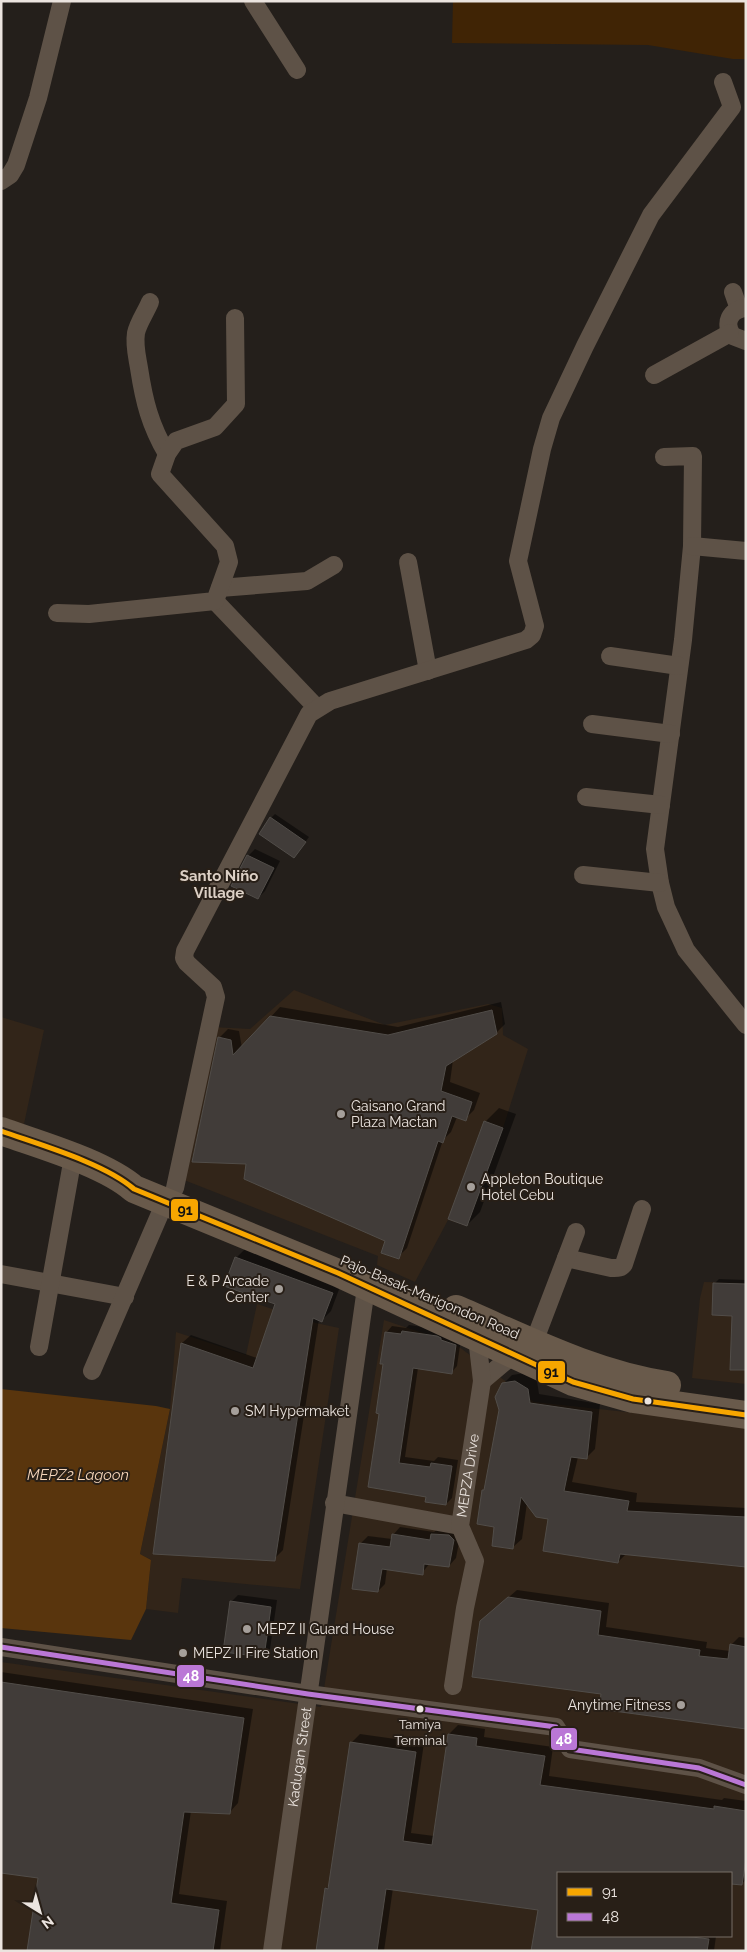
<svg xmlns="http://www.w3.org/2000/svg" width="747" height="1952" font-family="Raleway,sans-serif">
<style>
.built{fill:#322519;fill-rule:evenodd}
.green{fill:#402405}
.water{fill:#59350d}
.shadow{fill:#0007}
.building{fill:#413c39;stroke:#514d49}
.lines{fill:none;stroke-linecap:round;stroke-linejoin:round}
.street{stroke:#5e5247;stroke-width:18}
.primary{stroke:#695a4b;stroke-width:28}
.bus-1-casing{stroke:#281f17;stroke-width:9}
.bus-2-casing{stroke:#281f17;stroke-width:9}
.bus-1{stroke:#f7a600;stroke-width:5}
.bus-2{stroke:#ba77d6;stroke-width:5}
.poi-dot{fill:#a59f9a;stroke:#281f17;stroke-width:2}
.bus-dot{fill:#ebe4df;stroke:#281f17;stroke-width:2}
.labels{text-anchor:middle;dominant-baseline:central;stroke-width:4;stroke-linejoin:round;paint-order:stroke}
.bus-label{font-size:13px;fill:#ebe4df;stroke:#281f17}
.poi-label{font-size:14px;fill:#ebe4df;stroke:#281f17;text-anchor:start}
.street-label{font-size:14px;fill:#ebe4df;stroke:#281f17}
.neighbourhood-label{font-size:15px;font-weight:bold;fill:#dcd0c5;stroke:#281f17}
.water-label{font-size:15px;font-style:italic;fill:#f5d5ba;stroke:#281f17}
.line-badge{stroke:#281f17;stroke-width:2}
.badge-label{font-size:14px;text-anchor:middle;font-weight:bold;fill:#fff}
.pale-badge-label{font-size:14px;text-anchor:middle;font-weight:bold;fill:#111}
</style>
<rect width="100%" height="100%" fill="#241f1b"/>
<path class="built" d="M 294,990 L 385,1025 L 488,1004 L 502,1008 L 503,1035 L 528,1049 L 503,1128 L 467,1226 L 448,1220 L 415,1282 L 377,1265 L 378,1256 L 184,1180 L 212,1027 L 250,1029 Z
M 1,1017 L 44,1030 L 24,1124 L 1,1117 Z
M 704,1282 L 746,1283 L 746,1384 L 692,1378 L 700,1298 Z
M 257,1304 L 316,1323 L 339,1328 L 300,1589 L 182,1578 L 178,1613 L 146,1609 L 151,1560 L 140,1554 L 170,1409 L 176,1332 L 246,1355 Z
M 384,1320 L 455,1344 L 534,1402 L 746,1425 L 746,1951 L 1,1951 L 1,1662 L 321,1707 ZM 558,1873 L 731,1873 L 731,1936 L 558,1936 Z"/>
<path class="green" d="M 453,1 L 746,1 L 746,59 L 733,59 L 648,45 L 452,43 Z"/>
<path class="water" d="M 1,1389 L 156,1406 L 170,1409 L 140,1554 L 151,1560 L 146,1609 L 131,1640 L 1,1628 Z"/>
<path class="shadow" d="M 275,814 L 309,837 L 294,857 L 271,818 Z
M 255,849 L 280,861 L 265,891 L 258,898 L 233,885 L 248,856 Z
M 501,1002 L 505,1024 L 496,1033 L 453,1060 L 450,1082 L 480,1093 L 474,1110 L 465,1119 L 457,1117 L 451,1132 L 443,1140 L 407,1248 L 398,1257 L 386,1240 L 247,1163 L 219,1038 L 228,1029 L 239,1031 L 242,1048 L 280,1007 L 398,1027 Z
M 499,1108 L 516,1114 L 480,1212 L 467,1225 L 449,1219 L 486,1121 Z
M 245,1249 L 341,1284 L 331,1311 L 322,1320 L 319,1319 L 283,1550 L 274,1559 L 182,1343 L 191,1335 L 257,1358 L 276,1303 L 236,1258 Z
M 719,1279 L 746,1280 L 746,1369 L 733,1314 L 714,1284 Z
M 409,1325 L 444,1330 L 461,1339 L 457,1366 L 451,1373 L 418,1368 L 405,1457 L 434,1461 L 438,1457 L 458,1460 L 452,1498 L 446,1504 L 427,1496 L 369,1486 L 380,1413 L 386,1333 L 392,1326 L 406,1328 Z
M 525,1373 L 537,1381 L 539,1394 L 600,1404 L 595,1449 L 586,1458 L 578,1457 L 572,1482 L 637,1493 L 636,1502 L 746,1508 L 746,1566 L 627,1553 L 618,1562 L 527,1503 L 522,1539 L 513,1547 L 496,1526 L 483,1491 L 486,1488 L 500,1410 L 503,1384 L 512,1375 Z
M 400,1527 L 434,1532 L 440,1527 L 461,1532 L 456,1558 L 449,1566 L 430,1563 L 422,1573 L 387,1568 L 385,1584 L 378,1591 L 361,1543 L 368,1536 L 392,1539 L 393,1535 Z
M 517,1590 L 609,1603 L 606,1627 L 707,1642 L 706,1648 L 730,1651 L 731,1645 L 739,1637 L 746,1638 L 746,1727 L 603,1693 L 490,1613 Z
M 238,1595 L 277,1600 L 270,1649 L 263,1656 L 231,1602 Z
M 1,1672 L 253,1709 L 238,1803 L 229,1813 L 191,1811 L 179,1894 L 227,1901 L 220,1951 L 28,1951 L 39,1877 L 1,1872 Z
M 458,1725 L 485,1729 L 484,1737 L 553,1747 L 549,1776 L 722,1800 L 724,1798 L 746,1801 L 746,1880 L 741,1884 L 731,1883 L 731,1873 L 558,1873 L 558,1936 L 716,1936 L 714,1951 L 533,1951 L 539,1909 L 393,1888 L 384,1951 L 317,1951 L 326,1889 L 330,1884 L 351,1743 L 360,1734 L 424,1743 L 411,1833 L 434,1836 L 449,1734 Z"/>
<path class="building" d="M 270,817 L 306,842 L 294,858 L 259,834 Z
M 247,855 L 274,868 L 258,899 L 231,886 Z
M 492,1010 L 497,1034 L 446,1066 L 441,1091 L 472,1102 L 466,1121 L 452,1116 L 443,1143 L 438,1141 L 399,1259 L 381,1253 L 385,1241 L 244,1179 L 246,1164 L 192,1162 L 218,1037 L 231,1040 L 233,1055 L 270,1016 L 388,1035 Z
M 484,1121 L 503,1128 L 467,1226 L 448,1219 Z
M 235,1257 L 333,1293 L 322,1322 L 313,1318 L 275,1561 L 153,1554 L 181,1343 L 253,1368 L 275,1304 L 224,1286 Z
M 713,1283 L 746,1284 L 746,1370 L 730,1370 L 732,1316 L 712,1315 Z
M 402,1331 L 437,1336 L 441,1338 L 441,1340 L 456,1345 L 452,1374 L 413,1368 L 399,1463 L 430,1467 L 431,1463 L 452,1466 L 446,1505 L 425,1502 L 426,1497 L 368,1487 L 379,1414 L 376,1413 L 383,1364 L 380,1364 L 385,1332 L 401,1334 Z
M 515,1381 L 528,1389 L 530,1403 L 592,1412 L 587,1459 L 571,1457 L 564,1491 L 629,1501 L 627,1511 L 746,1517 L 746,1567 L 620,1554 L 618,1563 L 543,1551 L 548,1519 L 536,1517 L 521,1497 L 513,1549 L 492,1546 L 494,1527 L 477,1524 L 482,1490 L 484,1490 L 499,1410 L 495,1397 L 502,1383 Z
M 392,1534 L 430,1540 L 431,1534 L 449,1535 L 454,1540 L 449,1567 L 424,1564 L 423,1575 L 382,1569 L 378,1592 L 352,1589 L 359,1543 L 390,1547 Z
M 508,1597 L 601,1611 L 598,1635 L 700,1650 L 699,1656 L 728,1659 L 730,1644 L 746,1647 L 746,1729 L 599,1709 L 601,1694 L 472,1677 L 480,1621 Z
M 230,1601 L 271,1607 L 264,1657 L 223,1652 Z
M 1,1682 L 244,1718 L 230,1814 L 184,1812 L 171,1903 L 219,1910 L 213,1951 L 27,1951 L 38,1878 L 1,1873 Z
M 448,1734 L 477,1738 L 476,1746 L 545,1756 L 540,1785 L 714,1809 L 714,1806 L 746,1811 L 746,1859 L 742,1885 L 731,1884 L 731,1873 L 558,1873 L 558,1936 L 683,1936 L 709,1939 L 707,1951 L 531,1951 L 538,1910 L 386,1889 L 377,1951 L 316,1951 L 325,1888 L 328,1889 L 350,1742 L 416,1752 L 403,1841 L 432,1845 Z"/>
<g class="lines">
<g class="street">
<path d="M 253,1 L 297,70"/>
<path d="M 1,181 L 10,175 L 16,165 L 38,98 L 62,1"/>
<path d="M 733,292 L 739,309"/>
<path d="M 150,302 C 146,312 138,323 136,333 C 134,345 137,356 139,368 C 144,401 150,425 167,454"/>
<path d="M 746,308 C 730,309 723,324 733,336 L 746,341"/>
<path d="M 654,375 L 730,333"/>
<path d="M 664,457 L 693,456 L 692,546 L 683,640 L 655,849 L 660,883 L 666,907 L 686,950 L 746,1025"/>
<path d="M 692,546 L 746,551"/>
<path d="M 408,562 L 428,671"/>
<path d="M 220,588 L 307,581 L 334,565"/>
<path d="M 215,601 L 317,708"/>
<path d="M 57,613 L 89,614 L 215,601 L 229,562 L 225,546 L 160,474 L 167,454 L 176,441 L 215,427 L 236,404 L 235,318"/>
<path d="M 610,656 L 679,666"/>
<path d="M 592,724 L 671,734"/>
<path d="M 586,797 L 661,805"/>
<path d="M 583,875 L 660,883"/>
<path d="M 175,1188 L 216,997 L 213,987 L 187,963 L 184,958 L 185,951 L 309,714 L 330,701 L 526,640 L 532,635 L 535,626 L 518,561 L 542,449 L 551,418 L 585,346 L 651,215 L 732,107 L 723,82"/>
<path d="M 566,1258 L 611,1268 C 616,1268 621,1269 624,1264 L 642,1209"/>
<path d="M 1,1274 L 125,1297"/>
<path d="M 534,1342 L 576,1232"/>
<path d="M 39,1347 L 73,1157"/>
<path d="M 92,1371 L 165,1202"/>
<path d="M 482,1381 L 513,1355"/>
<path d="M 334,1503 L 460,1526"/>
<path d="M 1,1647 L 308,1694 L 556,1727 L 570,1749 L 699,1768 L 746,1785"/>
<path id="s1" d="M 453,1686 L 465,1608 L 475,1561 L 460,1526 L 482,1381 L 477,1338"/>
<path id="s2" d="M 272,1951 L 366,1288"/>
</g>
<path class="primary" d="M 1,1131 C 40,1145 104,1163 134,1189 L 338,1273 L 573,1382 L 633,1399 L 746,1415
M 456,1309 C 524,1338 593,1374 667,1385"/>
<defs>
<path id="bus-1" d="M 1,1131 C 40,1145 104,1163 134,1189 L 338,1273 L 573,1382 L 633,1399 L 746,1415"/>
<path id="bus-2" d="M 1,1647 L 308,1694 L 556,1727 L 570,1749 L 699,1768 L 746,1785"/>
</defs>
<use href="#bus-1" class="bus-1-casing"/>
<use href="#bus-2" class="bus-2-casing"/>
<use href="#bus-1" class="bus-1"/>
<use href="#bus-2" class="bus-2"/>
</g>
<g class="poi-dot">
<circle cx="341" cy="1114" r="5"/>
<circle cx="471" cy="1187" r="5"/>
<circle cx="279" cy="1289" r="5"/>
<circle cx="235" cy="1411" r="5"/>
<circle cx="247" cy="1629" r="5"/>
<circle cx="183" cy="1653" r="5"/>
<circle cx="681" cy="1705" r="5"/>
</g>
<g class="bus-dot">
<circle cx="648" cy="1401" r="4.5"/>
<circle cx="420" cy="1709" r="4.5"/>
</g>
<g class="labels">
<g class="bus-label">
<text x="420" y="1724">Tamiya<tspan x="420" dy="16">Terminal</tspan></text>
</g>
<g class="poi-label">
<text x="351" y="1106">Gaisano Grand<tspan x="351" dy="16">Plaza Mactan</tspan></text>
<text x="481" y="1179">Appleton Boutique<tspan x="481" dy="16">Hotel Cebu</tspan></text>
<text x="269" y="1281" text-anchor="end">E &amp; P Arcade<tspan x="269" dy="16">Center</tspan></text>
<text x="245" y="1411">SM Hypermaket</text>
<text x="257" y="1629">MEPZ II Guard House</text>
<text x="193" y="1653">MEPZ II Fire Station</text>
<text x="671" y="1705" text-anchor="end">Anytime Fitness</text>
</g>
<g class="street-label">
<text transform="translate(430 1297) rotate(23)">Pajo-Basak-Marigondon Road</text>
<text stroke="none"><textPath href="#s1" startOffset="216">MEPZA Drive</textPath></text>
<text stroke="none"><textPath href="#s2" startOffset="196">Kadugan Street</textPath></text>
</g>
<g class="neighbourhood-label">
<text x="219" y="876">Santo Niño<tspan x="219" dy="17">Village</tspan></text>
</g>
<g class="water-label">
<text x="78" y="1475">MEPZ2 Lagoon</text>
</g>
</g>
<g class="line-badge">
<rect x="170" y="1198" width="29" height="24" rx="5" fill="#f7a600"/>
<rect x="537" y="1360" width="29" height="24" rx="5" fill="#f7a600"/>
<rect x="176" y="1664" width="29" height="24" rx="5" fill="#ba77d6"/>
<rect x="550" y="1727" width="28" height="24" rx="5" fill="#ba77d6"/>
</g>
<g class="badge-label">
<text x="191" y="1681">48</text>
<text x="564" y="1744">48</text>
</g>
<g class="pale-badge-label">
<text x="185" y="1215">91</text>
<text x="551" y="1377">91</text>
</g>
<rect width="747" height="1952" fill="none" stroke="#ebe4df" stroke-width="5"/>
<rect x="557" y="1872" width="175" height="65" fill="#281f17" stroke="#766e67"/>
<rect x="567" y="1888" width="25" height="8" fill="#f7a600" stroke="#766e67"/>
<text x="602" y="1897" font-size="15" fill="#ebe4df">91</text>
<rect x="567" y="1913" width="25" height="8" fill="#ba77d6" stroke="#766e67"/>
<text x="602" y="1922" font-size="15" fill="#ebe4df">48</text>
<g transform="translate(40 1912) rotate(143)" stroke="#281f17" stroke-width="4" paint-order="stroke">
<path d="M0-4L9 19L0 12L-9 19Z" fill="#ebe4df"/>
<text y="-8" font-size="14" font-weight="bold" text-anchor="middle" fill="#ebe4df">N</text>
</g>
</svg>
